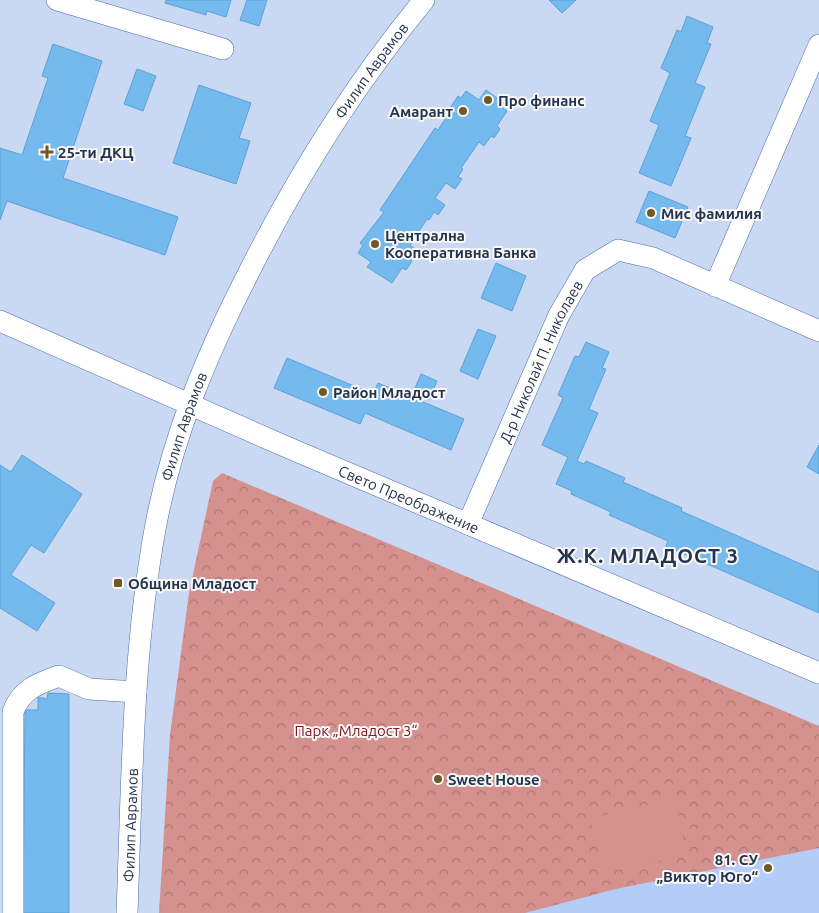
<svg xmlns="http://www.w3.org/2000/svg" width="819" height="913" font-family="Ubuntu,sans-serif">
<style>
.built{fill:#b3ccf8}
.park{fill:url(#park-crowns)}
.garden{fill:#d4918e}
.building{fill:#74baee;stroke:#5ca1d5}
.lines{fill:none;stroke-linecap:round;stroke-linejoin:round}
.minor-casing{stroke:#4c6ca9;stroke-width:22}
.minor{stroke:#fff;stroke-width:21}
.poi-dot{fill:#715829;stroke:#f8f8f8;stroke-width:2}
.labels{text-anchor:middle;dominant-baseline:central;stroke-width:4;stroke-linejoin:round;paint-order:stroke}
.street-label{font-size:15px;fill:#25344e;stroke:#f8f8f8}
.poi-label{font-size:15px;font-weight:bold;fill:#25344e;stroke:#f8f8f8;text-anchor:start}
.park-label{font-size:15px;fill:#871923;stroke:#f8f8f8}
.district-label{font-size:20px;font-weight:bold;letter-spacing:1px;fill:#25344e;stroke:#f8f8f8}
</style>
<defs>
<pattern id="park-crowns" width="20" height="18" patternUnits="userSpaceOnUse" patternTransform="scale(1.25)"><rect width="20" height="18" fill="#d4918e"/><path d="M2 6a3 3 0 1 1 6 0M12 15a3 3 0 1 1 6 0" fill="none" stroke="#ac7776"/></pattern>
</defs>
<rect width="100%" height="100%" fill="#c9d8f3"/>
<path class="built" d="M 819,848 L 819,913 L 525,913 L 616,889 Z"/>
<path class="park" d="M 222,473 L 819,726 L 819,848 L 616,889 L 525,913 L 159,913 L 170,735 L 189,593 L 213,481 Z"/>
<path class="garden" d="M 675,799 L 687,855 L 603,873 L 590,818 Z"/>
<path class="building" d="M 166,0 L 231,0 L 226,17 L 207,11 L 206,15 L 165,3 Z
M 247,0 L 267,0 L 259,26 L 240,20 Z
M 549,0 L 576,0 L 562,13 Z
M 687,16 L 713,27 L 707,43 L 711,44 L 695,83 L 705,87 L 685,136 L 691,138 L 671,186 L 639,173 L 659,125 L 650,121 L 670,73 L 661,68 L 677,30 L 681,32 Z
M 53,44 L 102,61 L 63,178 L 178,217 L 165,255 L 7,201 L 0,220 L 0,148 L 22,155 L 48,78 L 42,76 Z
M 137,69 L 156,76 L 143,111 L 124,104 Z
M 199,85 L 251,103 L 239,138 L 250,141 L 236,184 L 173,163 Z
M 486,90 L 504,103 L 502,107 L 507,111 L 497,126 L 500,129 L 494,138 L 491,136 L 484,146 L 479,142 L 461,168 L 463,169 L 458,177 L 462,179 L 455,189 L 446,183 L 435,198 L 445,205 L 438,215 L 434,212 L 429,220 L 427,219 L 410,245 L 415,249 L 409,258 L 412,261 L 406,270 L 402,268 L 392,283 L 367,267 L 371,262 L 358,253 L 363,245 L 360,243 L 384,212 L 380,210 L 435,128 L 438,130 L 450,112 L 448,111 L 458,96 L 461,98 L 466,91 L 479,100 Z
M 649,191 L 688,207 L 675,238 L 636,222 Z
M 496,263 L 526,276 L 512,311 L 481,298 Z
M 478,329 L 496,336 L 478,379 L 460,371 Z
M 586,342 L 609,352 L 602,368 L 606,369 L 589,409 L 598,413 L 577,461 L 584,464 L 586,461 L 625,478 L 623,482 L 682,508 L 681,511 L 819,572 L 819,613 L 666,546 L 668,541 L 609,515 L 611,512 L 571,494 L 572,491 L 556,484 L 568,457 L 542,445 L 563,398 L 558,395 L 575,356 L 579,357 Z
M 287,358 L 373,394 L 378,383 L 464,419 L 451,450 L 365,413 L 360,424 L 274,388 Z
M 421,374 L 437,381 L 429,400 L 413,393 Z
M 819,445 L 819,474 L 807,467 Z
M 22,455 L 82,494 L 44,553 L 31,545 L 11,575 L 55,603 L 37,631 L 0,608 L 0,465 L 11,472 Z
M 48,693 L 69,694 L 69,913 L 23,913 L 25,710 L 38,710 L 38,697 L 47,699 Z"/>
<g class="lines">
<defs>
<g id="minor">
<path d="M 57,0 L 223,49"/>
<path d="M 715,286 L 819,45"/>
<path id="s1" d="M 0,321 L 282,445 L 819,673"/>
<path id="s2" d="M 468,524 L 559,315 L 585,270 L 618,250 L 653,258 L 819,331"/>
<path d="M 13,913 L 13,712 C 20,690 39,683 59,676 L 89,689 L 136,692"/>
<path id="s3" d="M 127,913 C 132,783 132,652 156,524 C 173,435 207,354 248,274 C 297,176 354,85 424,0"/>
</g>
</defs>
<use href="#minor" class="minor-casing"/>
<use href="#minor" class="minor"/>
</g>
<g class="poi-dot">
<circle cx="488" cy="100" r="5"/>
<circle cx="463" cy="111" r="5"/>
<path d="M44.5 144.5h5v5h5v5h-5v5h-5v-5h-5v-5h5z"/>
<circle cx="651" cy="213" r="5"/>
<circle cx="375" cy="244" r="5"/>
<circle cx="323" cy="392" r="5"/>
<rect x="113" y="578" width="10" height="10" rx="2.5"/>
<circle cx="438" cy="779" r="5"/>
<circle cx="768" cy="868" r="5"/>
</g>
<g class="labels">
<g class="street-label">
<text stroke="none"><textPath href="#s3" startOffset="896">Филип Аврамов</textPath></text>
<text stroke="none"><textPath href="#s2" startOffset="178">Д-р Николай П. Николаев</textPath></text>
<text stroke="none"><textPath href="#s3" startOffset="492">Филип Аврамов</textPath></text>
<text stroke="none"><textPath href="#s1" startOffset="446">Свето Преображение</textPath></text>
<text stroke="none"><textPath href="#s3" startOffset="88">Филип Аврамов</textPath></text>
</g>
<g class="poi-label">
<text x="498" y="100">Про финанс</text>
<text x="453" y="111" text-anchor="end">Амарант</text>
<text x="58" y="152">25-ти ДКЦ</text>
<text x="661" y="213">Мис фамилия</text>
<text x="385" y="235">Централна<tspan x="385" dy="17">Кооперативна Банка</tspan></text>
<text x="333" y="392">Район Младост</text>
<text x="128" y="583">Община Младост</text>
<text x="448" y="779">Sweet House</text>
<text x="758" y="859" text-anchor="end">81. СУ<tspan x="758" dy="17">„Виктор Юго“</tspan></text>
</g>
<g class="park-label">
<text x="356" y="730">Парк „Младост 3“</text>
</g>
<g class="district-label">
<text x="648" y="555">Ж.К. МЛАДОСТ 3</text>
</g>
</g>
</svg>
